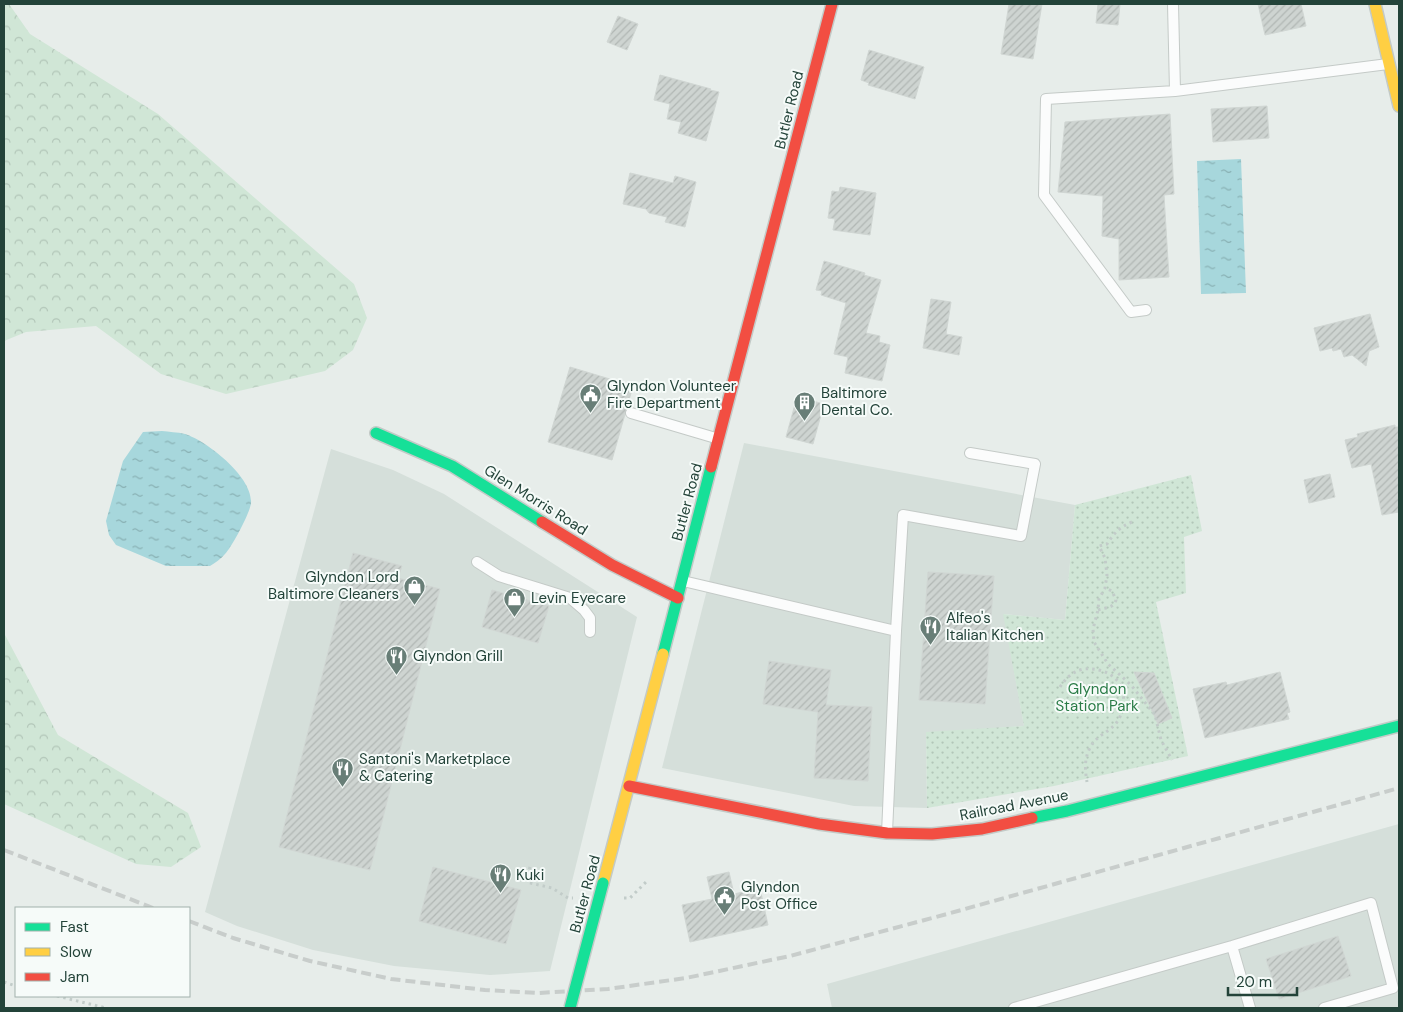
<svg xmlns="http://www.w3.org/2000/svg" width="1403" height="1012" font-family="'DM Sans',sans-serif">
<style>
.built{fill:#d5dfda}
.forest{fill:url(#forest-crowns)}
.park{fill:url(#park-dots)}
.water{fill:url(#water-ripples)}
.building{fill:url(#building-hatch);stroke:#d0d6d3}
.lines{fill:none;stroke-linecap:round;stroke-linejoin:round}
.lane-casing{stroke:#c4cac7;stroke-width:12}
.fast-casing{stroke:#c3cac7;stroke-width:14}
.slow-casing{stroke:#c3cac7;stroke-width:14}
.jam-casing{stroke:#c3cac7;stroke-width:14}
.path{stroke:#c2ccc9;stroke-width:3;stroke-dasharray:2.5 4;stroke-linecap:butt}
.lane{stroke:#fbfcfc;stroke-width:10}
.fast{stroke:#16e098;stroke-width:11}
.slow{stroke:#ffcf43;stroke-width:11}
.jam{stroke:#f24e42;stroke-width:11}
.rail{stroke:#c8cdcb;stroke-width:4;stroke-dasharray:10 5;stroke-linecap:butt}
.fast-bridge-casing{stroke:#c3cac7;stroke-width:14;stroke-linecap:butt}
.fast-bridge{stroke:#16e098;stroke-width:11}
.labels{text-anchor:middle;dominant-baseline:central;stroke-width:4;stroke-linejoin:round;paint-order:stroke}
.street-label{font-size:15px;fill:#234339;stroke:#f6fbf9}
.poi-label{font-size:15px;fill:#234339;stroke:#f6fbf9;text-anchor:start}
.park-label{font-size:15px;fill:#2a7c47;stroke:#f6fbf9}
</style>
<defs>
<pattern id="forest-crowns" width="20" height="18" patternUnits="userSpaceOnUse" patternTransform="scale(1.25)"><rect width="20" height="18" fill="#d0e6d6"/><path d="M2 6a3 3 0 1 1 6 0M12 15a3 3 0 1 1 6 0" fill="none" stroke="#b2c6b8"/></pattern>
<pattern id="park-dots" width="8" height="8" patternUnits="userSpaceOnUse" patternTransform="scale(1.25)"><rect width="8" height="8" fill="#d0e6d6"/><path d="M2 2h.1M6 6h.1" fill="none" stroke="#b2c6b8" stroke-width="1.8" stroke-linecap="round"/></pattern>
<pattern id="water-ripples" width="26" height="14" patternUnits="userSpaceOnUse" patternTransform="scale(1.25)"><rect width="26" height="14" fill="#a7d7dc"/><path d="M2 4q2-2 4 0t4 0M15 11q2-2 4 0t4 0" fill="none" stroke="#88b0b3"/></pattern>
<pattern id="building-hatch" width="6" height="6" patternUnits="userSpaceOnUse" patternTransform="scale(1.25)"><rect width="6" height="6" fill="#ced4d1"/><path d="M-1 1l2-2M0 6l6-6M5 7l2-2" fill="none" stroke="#b1b7b4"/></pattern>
</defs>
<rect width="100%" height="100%" fill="#e7edea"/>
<path class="built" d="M 744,443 L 1075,505 L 1065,620 L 1004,614 L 1024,726 L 926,733 L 927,808 L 854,806 L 662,768 Z
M 331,449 L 393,470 L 444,494 L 637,617 L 550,971 L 490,975 L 394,966 L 313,950 L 237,926 L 205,912 Z
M 1399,824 L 1399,1008 L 832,1008 L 827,984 Z"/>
<path class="forest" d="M 4,4 L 9,4 L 30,34 L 158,114 L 354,284 L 367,318 L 353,350 L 325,371 L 226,394 L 161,374 L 96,326 L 26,332 L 4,341 Z
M 4,633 L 58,735 L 188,813 L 201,847 L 171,867 L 136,864 L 4,804 Z"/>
<path class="park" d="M 1191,475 L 1202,531 L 1184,537 L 1186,593 L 1156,602 L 1188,756 L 1054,786 L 927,808 L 926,732 L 1024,726 L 1003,614 L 1065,620 L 1075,505 Z"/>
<path class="water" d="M 1241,159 L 1246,293 L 1201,294 L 1197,161 Z
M 162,431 C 169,432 177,432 185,434 C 207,441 253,477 251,503 C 250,513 232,547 225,554 C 221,559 215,563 210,566 L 166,566 L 116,545 L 109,535 L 106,521 L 123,461 L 143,432 Z"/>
<path class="building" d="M 1009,4 L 1042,4 L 1033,59 L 1001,54 Z
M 1098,4 L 1120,4 L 1118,25 L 1096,23 Z
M 1258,4 L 1301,4 L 1306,26 L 1265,35 Z
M 618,16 L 638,24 L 627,50 L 607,42 Z
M 869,50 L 924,67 L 915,99 L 868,85 L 869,83 L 861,80 Z
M 660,75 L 711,89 L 710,90 L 719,92 L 706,141 L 678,133 L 681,122 L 667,119 L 670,104 L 654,100 Z
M 1267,106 L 1269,138 L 1213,142 L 1211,109 Z
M 1170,114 L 1174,194 L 1164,195 L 1169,277 L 1119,280 L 1119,239 L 1102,236 L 1103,196 L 1058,192 L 1065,122 Z
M 630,173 L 673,183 L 675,176 L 696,182 L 685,227 L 665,222 L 667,217 L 649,213 L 646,209 L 623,204 Z
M 840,187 L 876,193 L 870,235 L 833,230 L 835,219 L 828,218 L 832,191 L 839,192 Z
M 824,261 L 865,273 L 864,275 L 881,280 L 866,333 L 880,336 L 879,342 L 890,345 L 882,381 L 845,373 L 848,357 L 834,354 L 846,303 L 821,295 L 822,291 L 816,290 Z
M 931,299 L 951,302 L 946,334 L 962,337 L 959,355 L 923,348 Z
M 1370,314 L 1379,347 L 1369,351 L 1366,366 L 1352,355 L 1344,357 L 1341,349 L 1333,351 L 1332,348 L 1320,351 L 1314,328 Z
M 570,367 L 633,386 L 612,460 L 548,442 Z
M 797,397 L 824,404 L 813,444 L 786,437 Z
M 1395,425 L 1395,427 L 1399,427 L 1399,512 L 1382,515 L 1371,464 L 1352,468 L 1345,440 L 1358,437 L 1357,434 Z
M 1330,474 L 1335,497 L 1309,503 L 1304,480 Z
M 353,553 L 402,566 L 398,578 L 440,589 L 370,870 L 279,847 Z
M 928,572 L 994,576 L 985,704 L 919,700 Z
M 492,590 L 549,606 L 538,643 L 482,627 Z
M 769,661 L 831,670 L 826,705 L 872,707 L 868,781 L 814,778 L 818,712 L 763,704 Z
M 1134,672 L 1154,673 L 1172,718 L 1158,724 Z
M 1280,672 L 1290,712 L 1287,713 L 1289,719 L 1205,738 L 1193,689 L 1226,682 L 1227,685 Z
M 433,867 L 521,890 L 506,944 L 419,921 Z
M 729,872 L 734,894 L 760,888 L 768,925 L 690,942 L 682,905 L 712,899 L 707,877 Z
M 1338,936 L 1351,976 L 1279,999 L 1266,959 Z"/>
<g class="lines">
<defs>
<path id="lane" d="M 1173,4 L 1175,91
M 1146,310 L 1131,312 L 1044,195 L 1046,99 L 1175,91 L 1388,64
M 631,413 L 719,439
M 477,562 L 499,576 L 570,598 L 584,610 L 590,618 L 590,632
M 683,581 L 896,631 L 903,515 L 1021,536 L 1035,464 L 970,453
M 887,833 L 896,631
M 1232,946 L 1250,1008
M 1014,1008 L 1232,946 L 1371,903 L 1393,988 L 1324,1008"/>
<path id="fast" d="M 376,433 L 452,466 L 542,522
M 663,654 L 711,467
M 1032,818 L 1067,811 L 1399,726"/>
<path id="slow" d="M 1375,4 L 1399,106
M 603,883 L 663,654"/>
<path id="jam" d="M 711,467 L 832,4
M 542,522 L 612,565 L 678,598
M 629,786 L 819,824 L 887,833 L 932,834 L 982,829 L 1032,818"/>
</defs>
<use href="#lane" class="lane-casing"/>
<use href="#fast" class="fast-casing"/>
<use href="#slow" class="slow-casing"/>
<use href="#jam" class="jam-casing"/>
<path class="path" d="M 1132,522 C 1120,527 1114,533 1107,544 L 1099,546 L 1105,558 L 1107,575 L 1105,588 L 1099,599 L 1098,610 L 1093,629 L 1094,642 L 1108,664 L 1131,685 L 1155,715 L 1161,740 L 1172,760
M 1098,610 C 1106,607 1113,609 1116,600 L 1112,591 L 1105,588
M 1060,687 C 1066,678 1073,671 1084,669 C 1106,667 1127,680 1123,704 C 1122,710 1121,717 1117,722 C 1109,733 1096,735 1090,748 C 1084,759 1085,770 1087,782
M 530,867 L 526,882 L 552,888 L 568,898 L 573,898
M 624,898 L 630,898 L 647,881
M 4,982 L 16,986
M 57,996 L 106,1008"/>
<use href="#lane" class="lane"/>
<use href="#fast" class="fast"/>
<use href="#slow" class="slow"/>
<use href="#jam" class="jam"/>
<path class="rail" d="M 4,850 L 153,908
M 189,921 L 233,938 L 310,961 L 391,979 L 485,990 L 538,993 L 608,989 L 686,978 L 790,956 L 947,914 L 1399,788"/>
<defs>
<path id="fast-bridge" d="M 570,1008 L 603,883"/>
</defs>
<use href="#fast-bridge" class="fast-bridge-casing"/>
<use href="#fast-bridge" class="fast-bridge"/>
</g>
<defs>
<symbol id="civic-pin" viewBox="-11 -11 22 30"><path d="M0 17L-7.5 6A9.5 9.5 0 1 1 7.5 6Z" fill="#687e77" stroke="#f6fbf9"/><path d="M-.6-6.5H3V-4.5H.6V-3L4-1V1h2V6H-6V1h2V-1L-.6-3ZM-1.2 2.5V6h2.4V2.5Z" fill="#fff"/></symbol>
<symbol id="building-pin" viewBox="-11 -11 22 30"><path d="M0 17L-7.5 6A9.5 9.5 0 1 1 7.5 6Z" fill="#687e77" stroke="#f6fbf9"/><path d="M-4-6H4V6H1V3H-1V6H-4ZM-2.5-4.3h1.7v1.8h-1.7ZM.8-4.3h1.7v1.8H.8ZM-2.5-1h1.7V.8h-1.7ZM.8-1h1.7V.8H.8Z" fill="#fff"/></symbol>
<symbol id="shop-pin" viewBox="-11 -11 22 30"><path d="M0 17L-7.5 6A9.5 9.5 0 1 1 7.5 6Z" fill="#687e77" stroke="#f6fbf9"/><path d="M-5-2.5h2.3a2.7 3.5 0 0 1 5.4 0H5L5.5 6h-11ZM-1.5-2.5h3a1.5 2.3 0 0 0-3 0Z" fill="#fff"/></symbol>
<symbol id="restaurant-pin" viewBox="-11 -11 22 30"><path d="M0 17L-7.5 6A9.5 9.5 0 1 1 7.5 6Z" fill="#687e77" stroke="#f6fbf9"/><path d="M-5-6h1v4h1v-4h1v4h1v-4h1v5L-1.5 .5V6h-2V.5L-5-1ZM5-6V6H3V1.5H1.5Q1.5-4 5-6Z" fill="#fff"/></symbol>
</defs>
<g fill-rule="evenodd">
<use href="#civic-pin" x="578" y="382" width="25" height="34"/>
<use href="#building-pin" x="792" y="390" width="25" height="34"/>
<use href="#shop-pin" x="402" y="574" width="25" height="34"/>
<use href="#shop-pin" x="502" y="586" width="25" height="34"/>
<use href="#restaurant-pin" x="918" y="614" width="25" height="34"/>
<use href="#restaurant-pin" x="384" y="644" width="25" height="34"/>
<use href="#restaurant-pin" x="330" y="756" width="25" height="34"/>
<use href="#restaurant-pin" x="488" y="862" width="25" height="34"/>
<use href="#civic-pin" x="712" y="884" width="25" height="34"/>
</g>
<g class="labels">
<g class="street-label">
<text transform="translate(789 110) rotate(-76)">Butler Road</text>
<text transform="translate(536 500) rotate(32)">Glen Morris Road</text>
<text transform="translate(687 502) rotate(-75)">Butler Road</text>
<text transform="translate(1014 805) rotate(-11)">Railroad Avenue</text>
<text transform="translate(585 894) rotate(-75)">Butler Road</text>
</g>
<g class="poi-label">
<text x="607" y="386">Glyndon Volunteer<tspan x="607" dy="17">Fire Department</tspan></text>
<text x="821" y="393">Baltimore<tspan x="821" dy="17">Dental Co.</tspan></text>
<text x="399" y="577" text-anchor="end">Glyndon Lord<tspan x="399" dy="17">Baltimore Cleaners</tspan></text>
<text x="531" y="598">Levin Eyecare</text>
<text x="946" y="618">Alfeo's<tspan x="946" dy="17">Italian Kitchen</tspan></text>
<text x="413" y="656">Glyndon Grill</text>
<text x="359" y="759">Santoni's Marketplace<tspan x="359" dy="17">&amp; Catering</tspan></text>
<text x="516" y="875">Kuki</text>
<text x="741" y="887">Glyndon<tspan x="741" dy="17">Post Office</tspan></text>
</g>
<g class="park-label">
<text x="1097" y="689">Glyndon<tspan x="1097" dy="17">Station Park</tspan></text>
</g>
</g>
<rect width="1403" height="1012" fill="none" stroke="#234339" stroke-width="10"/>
<rect x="15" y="907" width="175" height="90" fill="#f6fbf9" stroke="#a2b1ac"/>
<rect x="25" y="923" width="25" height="8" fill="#16e098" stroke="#a2b1ac"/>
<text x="60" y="932" font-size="15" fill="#234339">Fast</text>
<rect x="25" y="948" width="25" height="8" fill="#ffcf43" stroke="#a2b1ac"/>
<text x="60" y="957" font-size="15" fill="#234339">Slow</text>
<rect x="25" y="973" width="25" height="8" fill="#f24e42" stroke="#a2b1ac"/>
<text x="60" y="982" font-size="15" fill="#234339">Jam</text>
<path d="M1228 987v8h69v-8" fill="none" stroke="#234339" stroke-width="2.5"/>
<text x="1236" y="987" font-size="15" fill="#234339" stroke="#f6fbf9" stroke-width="4" paint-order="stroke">20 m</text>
</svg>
